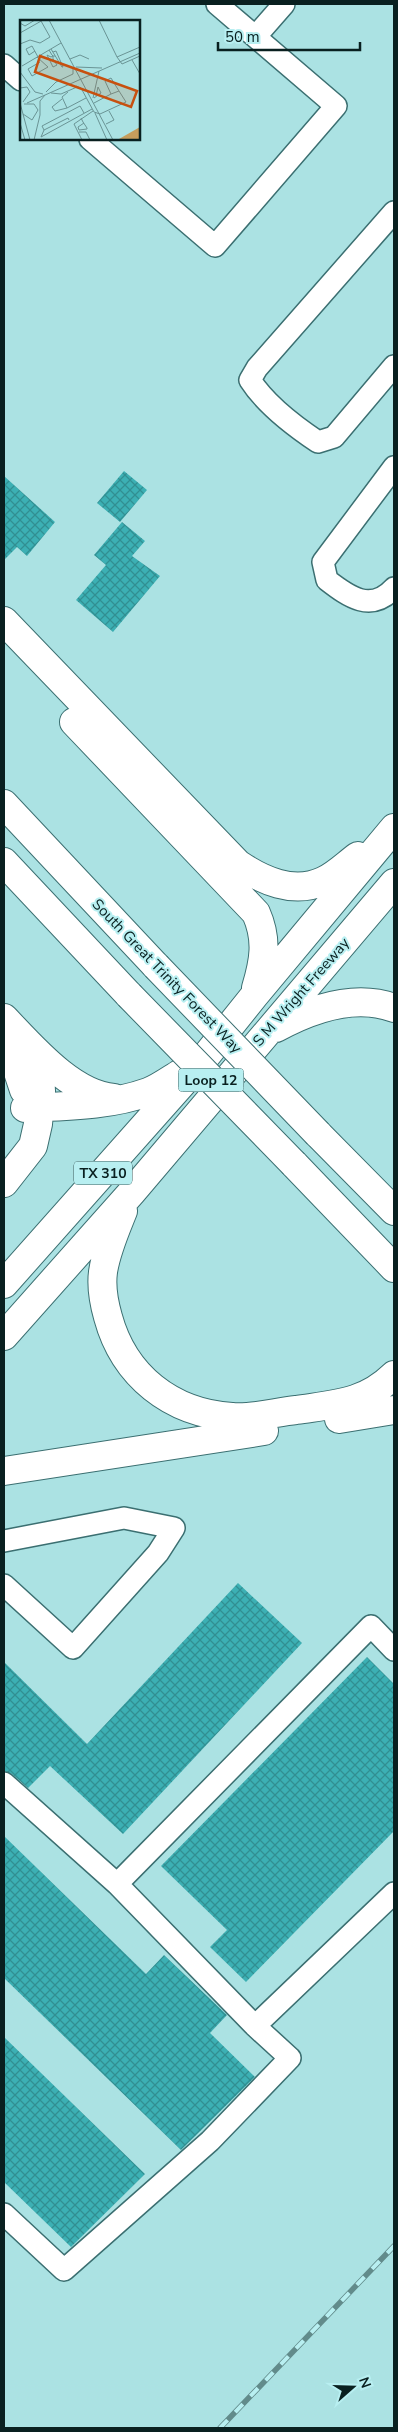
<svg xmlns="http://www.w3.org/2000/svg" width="398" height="2432" font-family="'Nunito Sans',sans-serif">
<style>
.building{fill:url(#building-cross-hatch)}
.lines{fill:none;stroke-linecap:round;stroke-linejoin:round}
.minor-casing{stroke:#3b6f71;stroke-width:24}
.major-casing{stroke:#3b6f71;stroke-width:30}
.minor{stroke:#fff;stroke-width:21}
.major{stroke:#fff;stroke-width:28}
.rail-casing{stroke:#628b8b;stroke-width:5.5}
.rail{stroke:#b8eff1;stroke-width:4;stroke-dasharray:11;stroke-linecap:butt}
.major-bridge-casing{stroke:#3b6f71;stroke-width:30;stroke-linecap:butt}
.major-bridge{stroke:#fff;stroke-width:28}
.labels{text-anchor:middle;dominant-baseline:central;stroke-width:4;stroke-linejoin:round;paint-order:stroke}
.shield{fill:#b8eff1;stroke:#3e5e5f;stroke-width:1}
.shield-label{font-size:14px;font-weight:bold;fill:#092020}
.street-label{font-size:15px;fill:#092020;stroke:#b8eff1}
.inset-road{fill:none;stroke:#6a9495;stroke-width:1}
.view{fill:#c7500f;fill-opacity:0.15;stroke:#c7500f;stroke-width:2.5}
.inset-edge{fill:none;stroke:#092020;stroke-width:2.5}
</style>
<defs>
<pattern id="building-cross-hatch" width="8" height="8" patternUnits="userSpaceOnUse" patternTransform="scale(1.25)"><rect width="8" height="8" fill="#3cb0b4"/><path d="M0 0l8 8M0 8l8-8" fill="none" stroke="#318f92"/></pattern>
</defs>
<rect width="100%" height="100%" fill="#abe2e3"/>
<path class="building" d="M 124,471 L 147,490 L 120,522 L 97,503 Z
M 4,476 L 55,522 L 27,556 L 17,547 L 4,560 Z
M 122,522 L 145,541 L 132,556 L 160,576 L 113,632 L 76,600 L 106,565 L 94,555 Z
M 238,1583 L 302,1643 L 123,1834 L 50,1766 L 28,1788 L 12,1774 L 4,1771 L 4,1662 L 87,1744 Z
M 367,1657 L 394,1684 L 394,1831 L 246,1982 L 210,1947 L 227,1930 L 161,1866 Z
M 4,1836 L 146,1974 L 164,1955 L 227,2015 L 210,2033 L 255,2077 L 181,2150 L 4,1978 Z
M 4,2037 L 145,2174 L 71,2247 L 4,2182 Z"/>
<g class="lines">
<defs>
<path id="minor" d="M 256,36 L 284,4
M 4,65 L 21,80
M 90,139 L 215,246 L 336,106 L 217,4
M 394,212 L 257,368 L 250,380 C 266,405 294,426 318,442 L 334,437 L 394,366
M 394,467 L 323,562 L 327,580 C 349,597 371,613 394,588
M 4,1541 L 124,1518 L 174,1528 L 158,1553 L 73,1648 L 4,1585
M 4,1783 L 117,1884 L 255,2026 L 394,1893
M 117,1884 L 371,1626 L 394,1650
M 4,2214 L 64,2270 L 210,2141 L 290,2058 L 255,2026"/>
<path id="major" d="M 4,621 L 238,864 C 262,880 293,895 323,881 C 335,876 347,864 358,856
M 74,722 L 256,913 C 268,940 264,961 256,988
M 4,804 L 156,966
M 4,862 L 129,995
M 4,1018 C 31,1046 72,1095 114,1098
M 276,1028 C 311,1009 354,993 394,1008
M 4,1044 L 13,1057 L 24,1090
M 25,1108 C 66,1106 109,1106 148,1092 C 159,1088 171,1079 181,1073
M 318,1134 L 394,1211
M 294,1164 L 394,1268
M 4,1183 L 33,1146 L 38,1124 L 41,1091 L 40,1073 L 26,1042
M 123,1211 C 115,1231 106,1251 103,1272 C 101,1287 104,1303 108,1317 C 124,1376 171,1413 232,1417 C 252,1419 276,1412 296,1410 C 335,1404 364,1404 394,1375
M 4,1284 L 202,1061 L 254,996 L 394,828
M 4,1336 L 132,1192 L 394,883
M 339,1419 L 394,1410
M 4,1471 L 264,1431"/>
</defs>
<use href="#minor" class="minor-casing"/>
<use href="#major" class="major-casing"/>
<use href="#minor" class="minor"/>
<use href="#major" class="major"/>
<defs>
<path id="rail" d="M 220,2428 L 394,2246"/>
</defs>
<use href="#rail" class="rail-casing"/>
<use href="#rail" class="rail"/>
<defs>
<path id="major-bridge" d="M 156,966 L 318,1134
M 129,995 L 294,1164"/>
</defs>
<use href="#major-bridge" class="major-bridge-casing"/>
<use href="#major-bridge" class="major-bridge"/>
</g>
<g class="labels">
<g class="shield">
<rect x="178.5" y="1068.5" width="65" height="23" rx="4"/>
<rect x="74" y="1161.5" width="58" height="23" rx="4"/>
</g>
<g class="shield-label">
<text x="211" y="1080">Loop 12</text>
<text x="103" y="1173">TX 310</text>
</g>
<g class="street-label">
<text transform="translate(167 976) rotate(46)">South Great Trinity Forest Way</text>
<text transform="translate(301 992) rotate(-49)">S M Wright Freeway</text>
</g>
</g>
<g transform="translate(20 20)">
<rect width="120" height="120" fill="#abe2e3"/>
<path d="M 120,107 L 120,120 L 99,120 L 99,119 Z" fill="#c59d5c"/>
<path class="inset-road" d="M 29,0 L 93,120M 79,0 L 97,37M 0,3 L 5,6 L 15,0M 0,13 L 23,0M 0,24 L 10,20 L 20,23 L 30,17 L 21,1M 120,27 L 97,37 L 102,44 L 120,36M 31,29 L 42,47 L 43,47 L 36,31 L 33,32M 29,30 L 32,35 L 33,36 L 33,39 L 37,45 L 33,47 L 27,35 L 31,37 L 33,36 L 35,36M 15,31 L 9,35 L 6,29 L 12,26 L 18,37M 17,37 L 28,47 L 12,56 L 8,49 L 20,42M 50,39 L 60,35 L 69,39M 112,40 L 120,54M 2,46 L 41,23M 56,47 L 82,48M 0,52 L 15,72 L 23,74M 56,66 L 61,68 L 74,92 L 80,94M 0,68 L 7,67 L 10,72 L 3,82M 26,72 L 36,62 L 53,54 L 53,49M 48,72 L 42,77 L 47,88 L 66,78M 31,73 L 41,74 L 57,67M 73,78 L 79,51M 74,78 L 81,73 L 78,67 L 76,76M 42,79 L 32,87 L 35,91 L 47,88M 0,83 L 10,120M 7,83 L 120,33M 74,83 L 91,74 L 85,61 L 91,58 L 99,71 L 91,74M 75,93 L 87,120M 3,94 L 12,100 L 18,90 L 14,84 L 4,84M 80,94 L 106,82 L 99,71M 61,98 L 63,102 L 67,108 L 67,109 L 59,110 L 58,107 L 64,103M 49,100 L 48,98 L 24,110 L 21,117 L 72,89M 0,103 L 5,120M 86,104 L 94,100 L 89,91M 24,110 L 22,106 L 60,86 L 64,93M 59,112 L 66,112 L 70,120M 14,120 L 20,95 L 20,81 L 25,75M 62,120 L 54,104 L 73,91"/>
<path class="view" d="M 20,36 L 117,71 L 111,87 L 15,52 Z"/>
<rect width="120" height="120" class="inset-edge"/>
</g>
<rect width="398" height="2432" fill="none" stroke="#092020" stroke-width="10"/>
<g transform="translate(353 2387) rotate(70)" stroke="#b8eff1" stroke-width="4" paint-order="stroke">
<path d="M0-4L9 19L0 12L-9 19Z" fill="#092020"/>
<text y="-8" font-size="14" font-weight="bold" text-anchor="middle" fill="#092020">N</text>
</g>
<path d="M218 42v8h142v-8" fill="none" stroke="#092020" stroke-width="2.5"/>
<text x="225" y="42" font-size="15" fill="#092020" stroke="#b8eff1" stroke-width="4" paint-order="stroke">50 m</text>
</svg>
